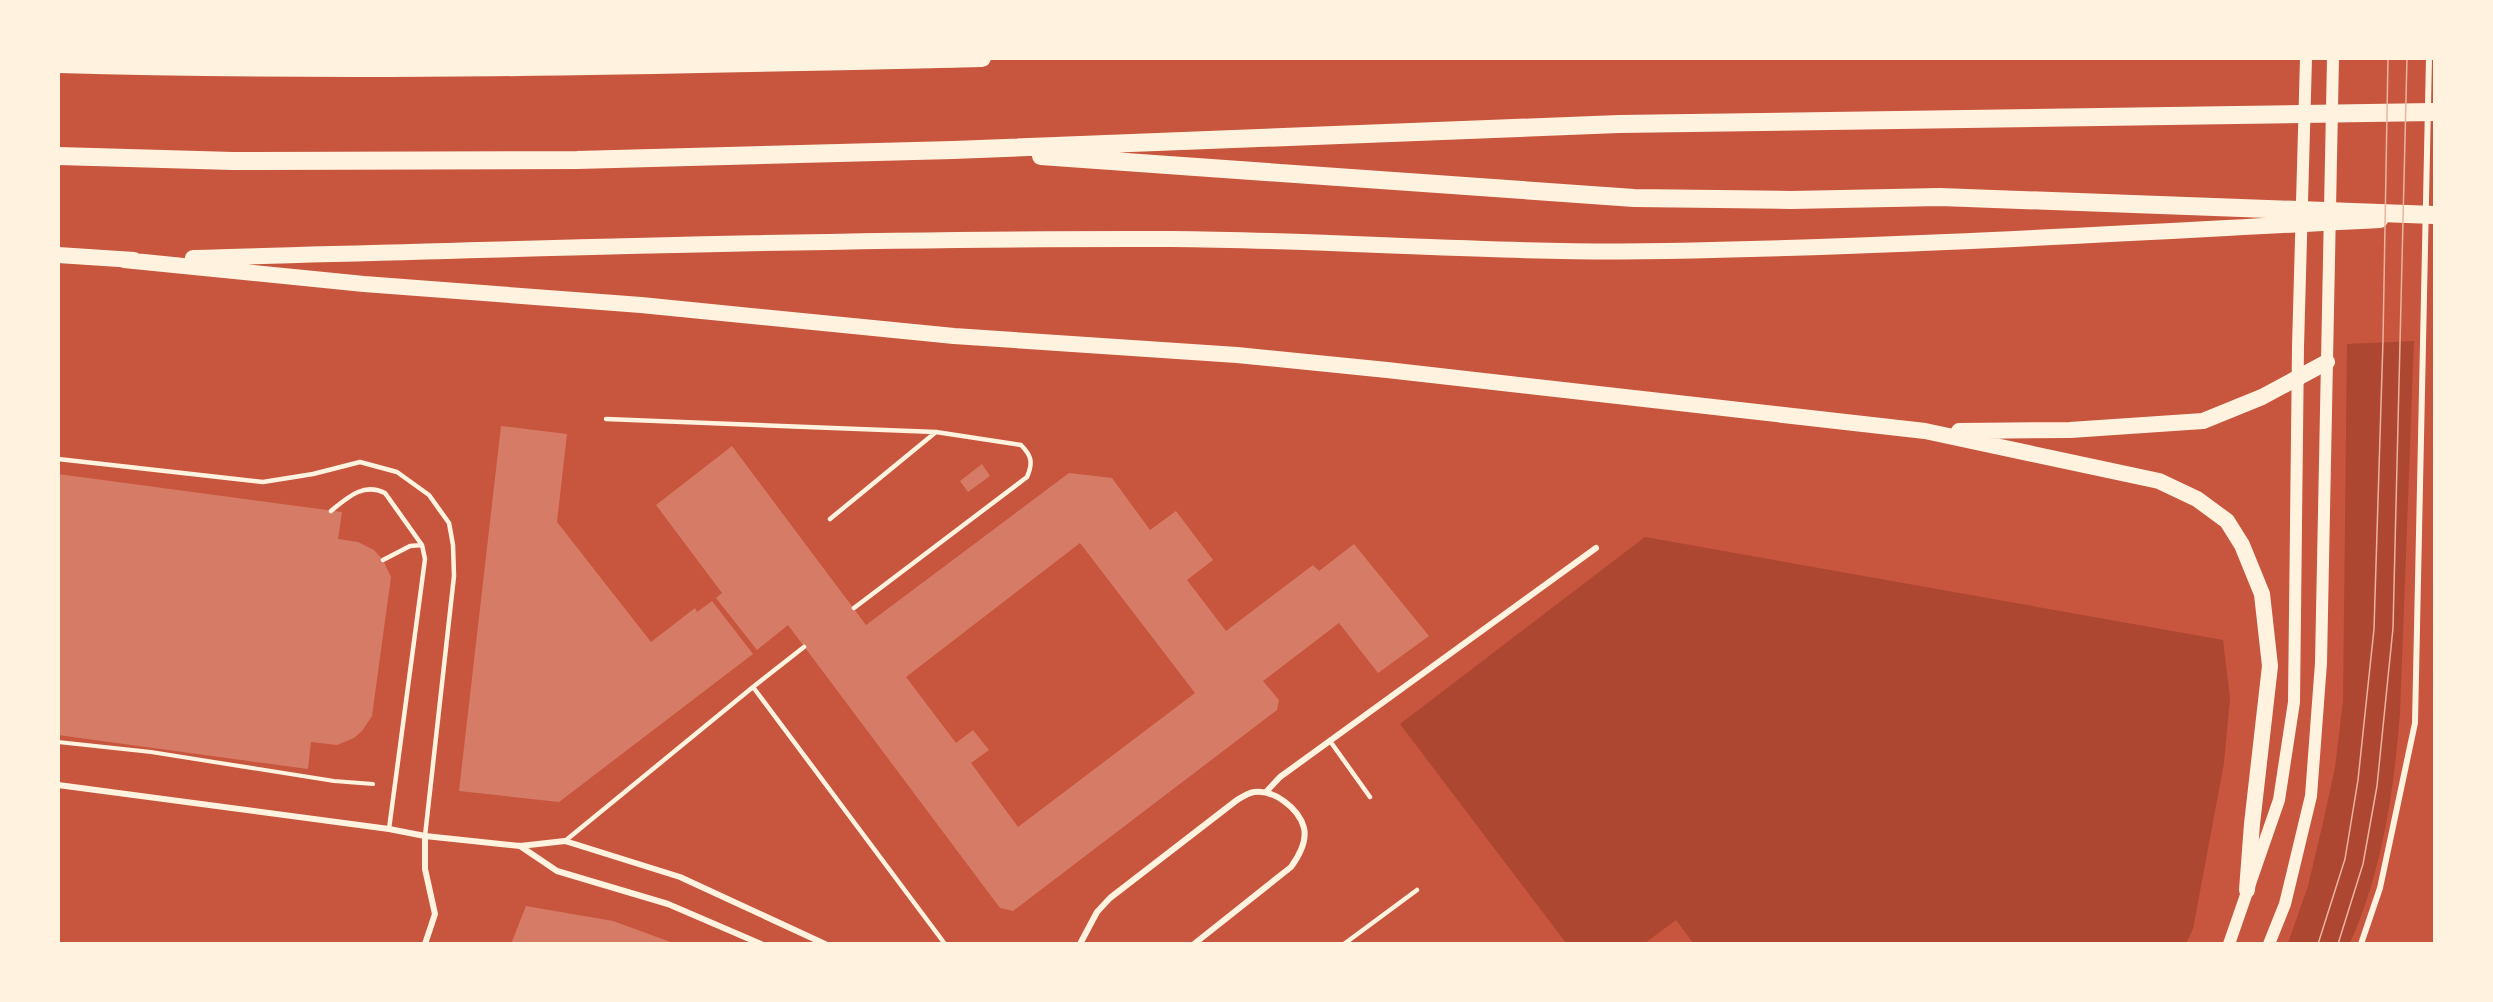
<svg xmlns="http://www.w3.org/2000/svg" width="2493" height="1002" font-family="'Asap Condensed',sans-serif">
<style>
.green{fill:#ae4732}
.building{fill:#d67c66;fill-rule:evenodd}
.lines{fill:none;stroke-linecap:round;stroke-linejoin:round}
.path{stroke:#fff3e0;stroke-width:4}
.service{stroke:#fff3e0;stroke-width:4.5}
.minor{stroke:#fff3e0;stroke-width:6}
.secondary{stroke:#fff3e0;stroke-width:12}
.trunk{stroke:#fff3e0;stroke-width:16}
.motorway{stroke:#fff3e0;stroke-width:18}
.tram{stroke:#e9b49f;stroke-width:1.5}
</style>
<rect width="100%" height="100%" fill="#c8553d"/>
<path class="green" d="M 2414,341 L 2400,713 C 2394,791 2382,872 2350,943 L 2288,943 L 2308,886 L 2322,827 L 2335,768 L 2343,701 L 2347,344 Z
M 1645,537 L 2223,640 L 2230,698 L 2224,763 L 2193,929 L 2186,943 L 1694,944 L 1676,920 L 1645,943 L 1566,943 L 1400,724 Z"/>
<path class="building" d="M 501,426 L 567,434 L 557,522 L 651,642 L 695,608 L 697,612 L 712,601 L 753,654 L 559,802 L 459,791 Z
M 732,446 L 866,625 L 1069,473 L 1112,478 L 1150,530 L 1176,511 L 1213,560 L 1187,580 L 1226,631 L 1313,565 L 1319,571 L 1354,544 L 1429,636 L 1378,673 L 1339,623 L 1263,681 L 1279,700 L 1277,710 L 1013,911 L 1000,908 L 788,625 L 757,650 L 716,598 L 722,593 L 656,505 ZM 1080,543 L 1195,693 L 1018,827 L 971,763 L 989,750 L 973,730 L 956,743 L 906,677 Z
M 982,464 L 990,476 L 968,492 L 960,481 Z
M 58,474 L 342,512 L 338,539 L 358,542 L 374,550 L 383,560 L 391,577 L 372,716 L 362,731 L 354,738 L 337,745 L 311,742 L 308,769 L 58,735 Z
M 526,906 L 613,921 L 676,944 L 511,944 Z"/>
<g class="lines">
<path class="path" d="M 58,742 L 151,752 L 334,781 L 373,784"/>
<path class="service" d="M 606,419 L 936,432 L 1021,445 C 1032,456 1033,463 1027,477 L 854,608
M 58,459 L 263,482 L 313,474 L 360,462 L 397,472 L 429,495 L 449,523 L 453,545 L 454,576 L 425,836
M 331,511 C 347,498 363,482 385,493 L 422,545
M 830,519 L 936,432
M 383,560 L 410,546 L 422,545 L 425,559 L 389,829
M 753,687 L 804,647
M 1330,741 L 1370,797
M 565,841 L 753,687 L 945,944
M 1344,944 L 1417,890"/>
<path class="minor" d="M 58,785 L 389,829 L 425,836 L 520,846 L 565,841 L 680,877 L 825,944
M 1266,792 L 1280,777 L 1596,548
M 425,836 L 425,869 L 435,914 L 425,944
M 520,846 L 557,871 L 668,904 L 761,944
M 1080,944 L 1097,912 L 1110,898 L 1237,800 C 1242,797 1248,793 1254,792 C 1273,789 1299,808 1304,828 C 1307,841 1299,856 1291,867 L 1194,944
M 2361,944 L 2380,888 L 2415,723 L 2429,58"/>
<path class="secondary" d="M 2229,944 L 2279,800 L 2294,702 L 2298,347 L 2306,58
M 2269,944 L 2285,904 L 2311,796 L 2321,663 L 2333,58"/>
<path class="trunk" d="M 58,255 L 134,260
M 193,258 C 519,249 845,238 1171,239 C 1336,240 1501,254 1666,251 C 1904,247 2142,232 2380,220
M 124,260 L 364,284 L 641,305 L 954,336 L 1237,355 L 1387,370 L 1925,431 L 2159,481 L 2197,499 L 2227,521 L 2242,545 L 2262,594 L 2270,666 L 2252,824 L 2247,890
M 1959,431 L 2070,430 L 2203,421 L 2262,397 L 2327,362"/>
<path class="motorway" d="M 58,64 C 366,73 674,65 982,58
M 58,156 L 233,161 L 577,160 L 953,150 L 1619,124 L 2434,112
M 1041,156 L 1634,198 L 1791,200 L 1940,197 L 2434,215"/>
<path class="tram" d="M 2318,944 L 2345,859 L 2358,780 L 2374,629 L 2383,340 L 2388,58
M 2338,944 L 2363,864 L 2377,786 L 2393,628 L 2407,58"/>
</g>
<rect width="2493" height="1002" fill="none" stroke="#fff3e0" stroke-width="120"/>
</svg>
